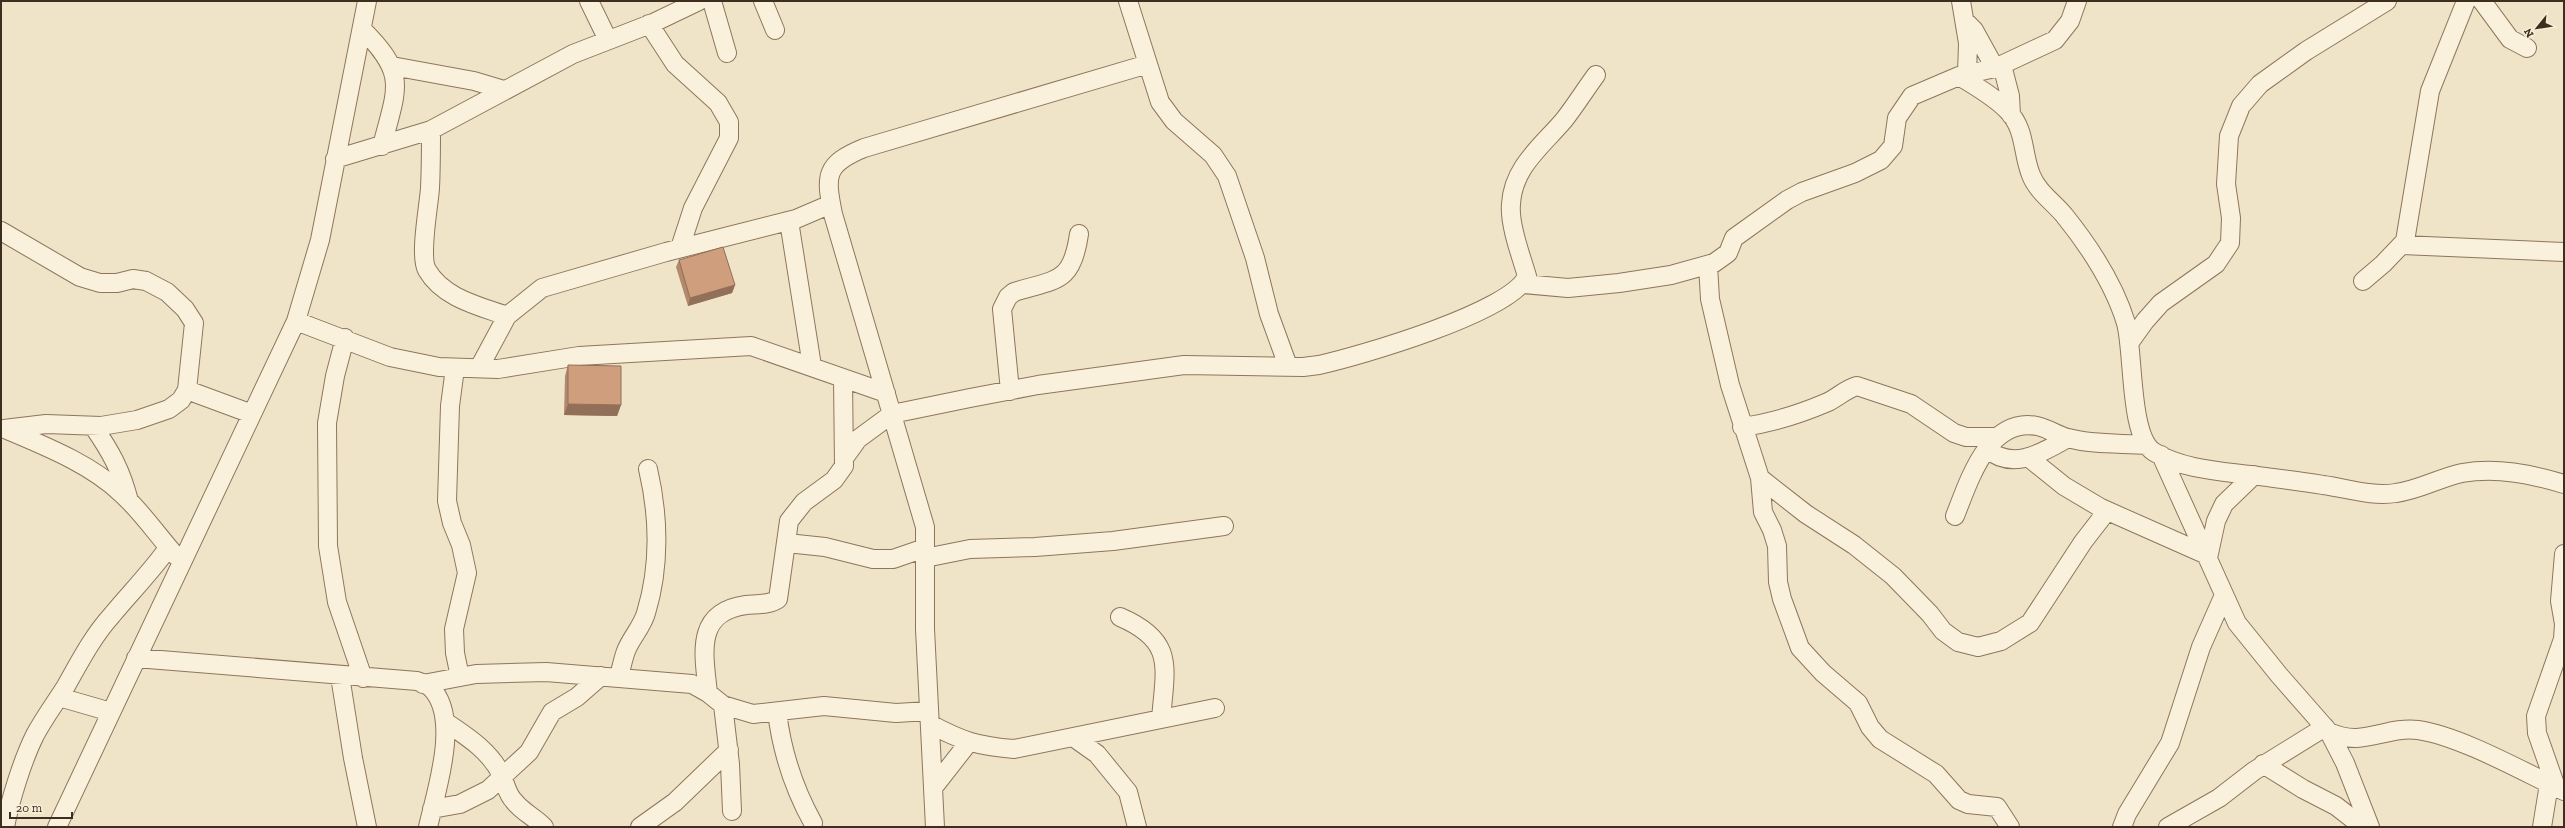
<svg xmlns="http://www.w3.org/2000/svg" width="2565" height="828" font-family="'Zilla Slab',serif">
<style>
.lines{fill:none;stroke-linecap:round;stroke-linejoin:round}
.street-casing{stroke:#8d765c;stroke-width:20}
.street{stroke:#faf1dc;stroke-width:18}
.wall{fill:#b2896c}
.shaded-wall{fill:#916f58}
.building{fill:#cf9f7d;stroke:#916f58}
</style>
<rect width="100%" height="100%" fill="#f0e4c8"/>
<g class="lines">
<defs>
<path id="street" d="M 589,1 L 608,40
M 712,1 L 727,53
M 763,1 L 775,30
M 1128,1 L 1160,102 L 1174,121 L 1213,155 L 1227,176 L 1255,258 L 1269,314 L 1288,366
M 1961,1 L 1968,43 L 1967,74
M 2482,1 L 2510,39 L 2527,48
M 1965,21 L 1974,30 L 1995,68
M 649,24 L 675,64 L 718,103 L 729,122 L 729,138 L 693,208 L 680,248
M 362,29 C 408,75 397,87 382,146
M 2002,65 L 2010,96 L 2011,115
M 392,66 L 474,81 L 504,90
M 1959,76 C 1975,86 1995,97 2008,111 C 2026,130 2022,153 2031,175 C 2037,191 2053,202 2064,215 C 2089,246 2114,284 2126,323 C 2134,352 2129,437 2154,452 C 2182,469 2218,471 2250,475 C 2274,478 2299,481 2323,485 C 2347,488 2371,497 2396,493 C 2419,490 2439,478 2462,473 C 2497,467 2530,474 2564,484
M 431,130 C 431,149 431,168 430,188 C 429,205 419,256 427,270 C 443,298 479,306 507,316
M 335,159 L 431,130 L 573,54 L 653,23 L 699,1
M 789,221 L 812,366
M 1,231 L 80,277 L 100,283 L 117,283 L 133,279 L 146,281 L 167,292 L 185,309 L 194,323 L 187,390 L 181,400 L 169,409 L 137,420 L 101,426 L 46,424 L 4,429
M 2402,245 L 2564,252
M 1708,265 L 1710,299 L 1730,385 L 1760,478 L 1763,512 L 1772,530 L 1777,546 L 1778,582 L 1782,599 L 1800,648 L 1823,673 L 1858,703 L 1870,727 L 1880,739 L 1936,774 L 1959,800 L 1968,804 L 1997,807 L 2010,827
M 2363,281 L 2383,264 L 2405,241 L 2430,91 L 2466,1
M 1523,284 L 1568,288 L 1619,283 L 1671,275 L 1714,263 L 1728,253 L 1734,238 L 1787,200 L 1802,192 L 1855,173 L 1881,160 L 1893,146 L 1897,118 L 1912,96 L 1959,76 L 1995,68 L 2055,40 L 2070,21 L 2077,1
M 296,321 L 390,357 L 439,367 L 498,369 L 579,356 L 751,346 L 886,393
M 345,338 L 335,376 L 327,423 L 328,546 L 337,602 L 363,678
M 2130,342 L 2145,321 L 2161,303 L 2216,264 L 2230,243 L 2231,218 L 2226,184 L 2229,136 L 2241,106 L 2260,84 L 2306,51 L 2387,1
M 455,368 L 450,406 L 447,501 L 452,523 L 461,545 L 467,573 L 454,629 L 455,653 L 460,677
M 479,368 L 507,316 L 542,288 L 666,252 L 796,219 L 831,204
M 187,390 L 252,414
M 1010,391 L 1002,309 L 1008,297 L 1014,292 C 1056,279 1072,284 1079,234
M 93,426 C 111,452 121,470 129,501
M 1742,427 C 1772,423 1800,414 1828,402 C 1838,397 1846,389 1857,386 L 1911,404 L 1954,433 L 1966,437 L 1996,437
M 5,429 C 45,446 91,464 122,494 C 142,512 158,536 176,556
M 1987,449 C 2013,471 2042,453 2068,438
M 2161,455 L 2237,623 L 2279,675 L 2329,732 C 2363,748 2385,726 2418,730 C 2460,736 2524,772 2564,791
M 845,457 L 858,439 L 892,414 L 970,398 L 1038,385 L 1184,365 L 1303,367 L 1319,365 C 1359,356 1512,312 1527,276 C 1521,256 1509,224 1511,204 C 1513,167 1542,146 1564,120 C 1575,106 1585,90 1596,75
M 2028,457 L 2064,486 L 2101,508 L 2207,555
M 1760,478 L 1806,514 L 1854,545 L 1893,576 L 1930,614 L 1943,631 L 1958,642 L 1978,647 L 2001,641 L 2030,623 L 2083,542 L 2107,511
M 1955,516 C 1969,481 1988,417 2037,426 C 2048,428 2058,436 2068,438 C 2093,445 2121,443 2147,445
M 787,543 L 825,547 L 873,559 L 893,559 L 925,548
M 925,558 L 970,549 L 1035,547 L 1113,541 L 1224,526
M 2208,558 L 2216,521 L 2224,504 L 2254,475
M 1120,617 C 1176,641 1165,668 1161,719
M 136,658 L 417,681 C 422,683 428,685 431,688 C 461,718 436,791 428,827
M 340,676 L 353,758 L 367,827
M 619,677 C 621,669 623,659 626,651 C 631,638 642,627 646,613 C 660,567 659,516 648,469
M 423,684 L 476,674 L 546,672 L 692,684 L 708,693 L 723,705 L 753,714 L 824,706 L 896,713 L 929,711
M 708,693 C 704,655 694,612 746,605 C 756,604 770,605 778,599 L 789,521 L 804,502 L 834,480 L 844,466 L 843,378
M 59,697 L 111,712
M 723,705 L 730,764 L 732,811
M 777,712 C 782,753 793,787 813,823
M 447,723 C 468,737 491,752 502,776 C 506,785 507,794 514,801 C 522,812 535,817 544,827
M 930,724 C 962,741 977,746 1014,749 L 1215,708
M 2329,732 L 2345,763 L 2370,827
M 1073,737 L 1097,754 L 1128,792 L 1137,827
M 2263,764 L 2303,789 L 2336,806 L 2363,827
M 2556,787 L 2537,733 L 2536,716 L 2563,639 L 2564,624 L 2560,601 L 2564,554
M 933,788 L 969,742
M 432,809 L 460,804 L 488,790 L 529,752 L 552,712 L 577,697 L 601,676
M 5,827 C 10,800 23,759 35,735 C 44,718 56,702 66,686 C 80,661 93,636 112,615 C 131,592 151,572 168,548
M 57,827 L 296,321 L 320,240 L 367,1
M 640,827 L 675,802 L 729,750
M 935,827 L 925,629 L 925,527 L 833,214 C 825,175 825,164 864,148 L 1148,64
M 2122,827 L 2127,814 L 2170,743 L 2201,647 L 2224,595
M 2168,827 L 2219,798 L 2254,771 L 2325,727
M 2542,827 L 2549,784"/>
</defs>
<use href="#street" class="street-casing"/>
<use href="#street" class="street"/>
</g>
<path class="wall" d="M 679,260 L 735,285 L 732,293 L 688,306 L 676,267 Z
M 568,365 L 621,405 L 617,416 L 564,415 L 565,376 Z"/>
<path class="shaded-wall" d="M 735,285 L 732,293 L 688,306 L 690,298 Z
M 568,404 L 621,405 L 617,416 L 564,415 Z"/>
<path class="building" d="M 723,247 L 735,285 L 690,298 L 679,260 Z
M 568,365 L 621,366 L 621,405 L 568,404 Z"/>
<rect width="2565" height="828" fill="none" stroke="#3d2e20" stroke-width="4"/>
<g transform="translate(2537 28) rotate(240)" stroke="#f7eed8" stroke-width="3" paint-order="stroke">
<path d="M0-3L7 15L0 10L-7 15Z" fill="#3d2e20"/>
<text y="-6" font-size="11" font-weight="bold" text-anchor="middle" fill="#3d2e20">N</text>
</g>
<path d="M10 812v6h62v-6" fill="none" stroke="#3d2e20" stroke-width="2"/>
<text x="16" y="812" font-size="12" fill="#3d2e20" stroke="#f7eed8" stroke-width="3" paint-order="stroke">20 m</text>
</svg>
